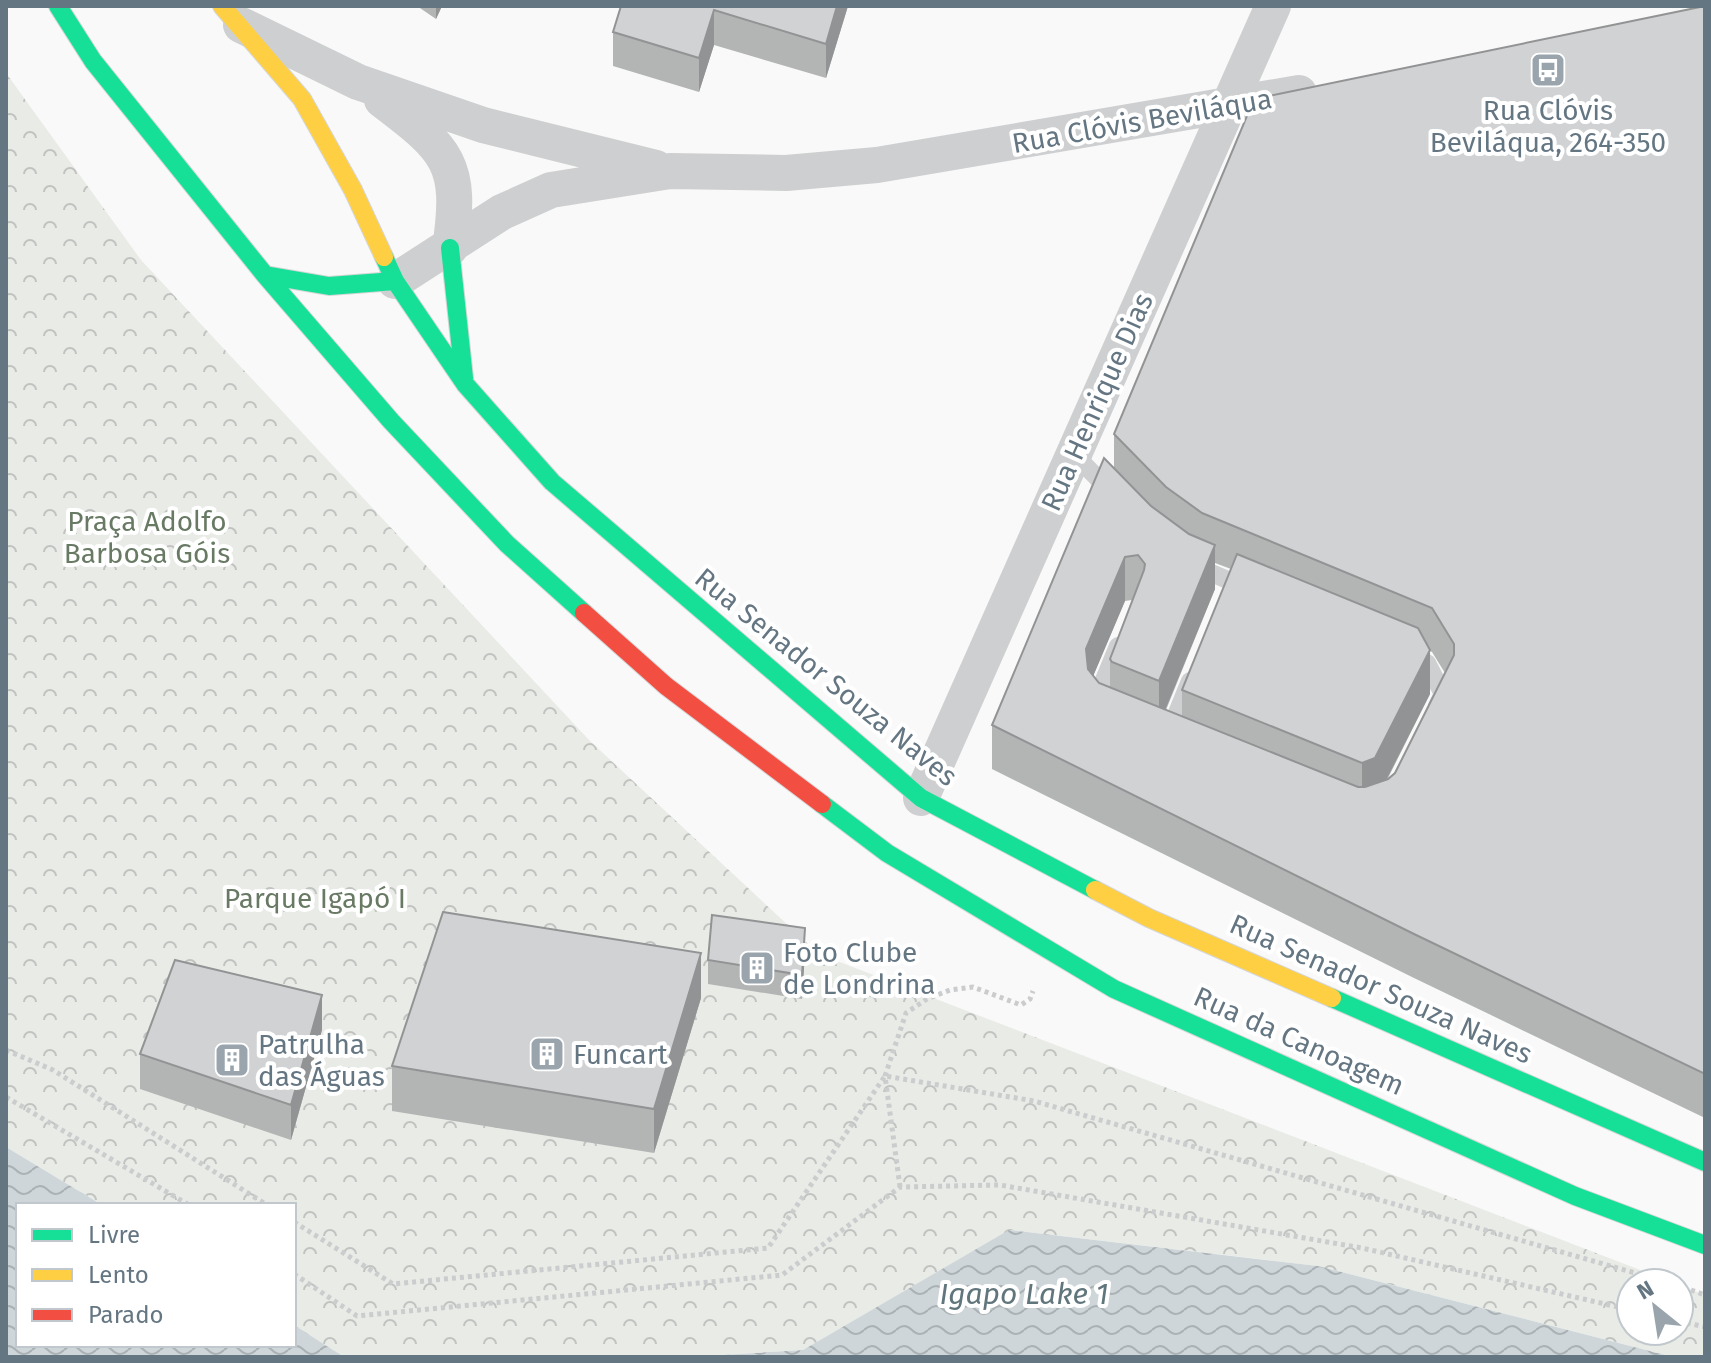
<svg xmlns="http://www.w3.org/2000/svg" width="1711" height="1363" font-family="'Fira Sans',sans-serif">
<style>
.forest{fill:url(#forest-crowns)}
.water{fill:url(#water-waves)}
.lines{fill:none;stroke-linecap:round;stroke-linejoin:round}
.fast-casing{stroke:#d5d6d7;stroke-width:20}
.slow-casing{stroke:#d5d6d7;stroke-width:20}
.jam-casing{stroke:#d5d6d7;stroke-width:20}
.path{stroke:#cbcccd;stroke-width:5;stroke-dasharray:4 4;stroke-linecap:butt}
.lane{stroke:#cecfd0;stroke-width:18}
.street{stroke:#cecfd0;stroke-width:36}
.fast{stroke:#16e098;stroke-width:18}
.slow{stroke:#ffcf43;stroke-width:18}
.jam{stroke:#f24e42;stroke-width:18}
.wall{fill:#b3b5b5;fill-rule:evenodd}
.shaded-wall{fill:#929394}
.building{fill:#d0d2d3;stroke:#929394;stroke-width:2}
.labels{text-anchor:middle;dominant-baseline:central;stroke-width:8;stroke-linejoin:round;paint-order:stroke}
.poi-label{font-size:28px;fill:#657683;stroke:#fff;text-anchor:start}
.street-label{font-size:28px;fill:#657683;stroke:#fff}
.park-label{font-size:28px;fill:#687a64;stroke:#fff}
.water-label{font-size:30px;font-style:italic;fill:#60757c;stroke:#fff}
</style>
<defs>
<pattern id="forest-crowns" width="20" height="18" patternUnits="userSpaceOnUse" patternTransform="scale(2)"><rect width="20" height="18" fill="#e8ebe6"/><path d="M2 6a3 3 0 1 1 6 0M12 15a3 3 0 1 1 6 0" fill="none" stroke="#c0c3c0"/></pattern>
<pattern id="water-waves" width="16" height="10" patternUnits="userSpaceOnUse" patternTransform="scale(2)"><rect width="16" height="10" fill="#ced6d9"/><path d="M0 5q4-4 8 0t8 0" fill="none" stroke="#abb2b5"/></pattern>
</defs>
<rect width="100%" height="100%" fill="#f9f9f9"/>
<path class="forest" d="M 6,73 L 141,260 L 590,741 L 819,954 L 1674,1283 L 1631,1283 L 1631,1331 L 1679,1331 L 1679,1285 L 1705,1295 L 1705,1357 L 1673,1357 L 1318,1266 L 1010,1230 L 803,1350 L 691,1357 L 344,1357 L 294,1325 L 294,1205 L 102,1205 L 6,1147 Z"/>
<path class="water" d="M 6,1147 L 102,1205 L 18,1205 L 18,1345 L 294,1345 L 294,1325 L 344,1357 L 6,1357 Z
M 1009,1230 L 1318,1266 L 1673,1357 L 691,1357 L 803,1350 Z"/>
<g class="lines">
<defs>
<path id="fast" d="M 58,6 L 93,61 L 265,275 L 391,421 L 507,544 L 584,613
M 450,248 L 464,378
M 384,257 L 395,281 L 465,384 L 552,482 L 921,798 L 1095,890
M 265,275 L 329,286 L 395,281
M 822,804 L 887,853 L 1114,989 L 1575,1196 L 1705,1245
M 1332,998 L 1705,1162"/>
<path id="slow" d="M 222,6 L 302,99 L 353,190 L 384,257
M 1095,890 L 1149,918 L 1332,998"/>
<path id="jam" d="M 584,613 L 666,686 L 822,804"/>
</defs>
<use href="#fast" class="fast-casing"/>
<use href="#slow" class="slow-casing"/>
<use href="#jam" class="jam-casing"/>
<path class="path" d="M 6,1050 L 53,1070 L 267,1205
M 6,1097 L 189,1205
M 900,1187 L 885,1076 L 906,1013 L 927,999 L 950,990 L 973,987 L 1021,1005 L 1030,999 L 1033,991
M 294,1222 L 393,1284 L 768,1248 L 885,1076 L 1034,1101 L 1670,1283
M 294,1274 L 357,1316 L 782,1275 L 900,1187 L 1000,1185 L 1362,1248 L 1631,1310
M 1691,1290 L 1705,1295
M 1679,1321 L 1705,1327"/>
<path class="lane" d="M 1074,454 L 1111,492
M 1193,565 L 1246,588
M 1410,656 L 1427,663 L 1443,694 L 1437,706
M 1097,704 L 1097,697 L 1118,646
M 1168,735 L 1190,681"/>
<path class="street" d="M 241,25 L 358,82 L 483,125 L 656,168
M 382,100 C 448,150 463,163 450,248
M 395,281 L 502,212 L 551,190 L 670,171 L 786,173 L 877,165 L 1299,93
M 921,798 L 1273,6"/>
<use href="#fast" class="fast"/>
<use href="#slow" class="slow"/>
<use href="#jam" class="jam"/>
</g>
<path class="wall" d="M 417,6 L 442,6 L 436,19 Z
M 621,6 L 848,6 L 826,78 L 714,45 L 699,92 L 613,66 L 613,32 Z
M 1705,6 L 1705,1118 L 1414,978 L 992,769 L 992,725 L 1114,468 L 1114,434 ZM 1215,563 L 1231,569 L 1182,690 L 1182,716 L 1166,710 L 1215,589 ZM 1132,600 L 1110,659 L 1110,687 L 1099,683 L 1093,676 L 1125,601 ZM 1430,651 L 1432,652 L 1445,673 L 1395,773 L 1387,780 L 1430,694 Z
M 805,952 L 802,999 L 708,984 L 708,960 Z
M 701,998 L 654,1153 L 392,1111 L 392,1066 Z
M 322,1030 L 291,1140 L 140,1089 L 140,1054 Z"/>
<path class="shaded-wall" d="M 436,6 L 442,6 L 436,19 Z
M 837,6 L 848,6 L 826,78 L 826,44 Z
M 714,10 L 714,45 L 699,92 L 699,58 Z
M 1215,545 L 1215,589 L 1159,725 L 1159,681 Z
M 1125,557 L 1125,601 L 1086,693 L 1086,649 Z
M 1430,650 L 1430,694 L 1375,802 L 1362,807 L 1362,763 Z
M 805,928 L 805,952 L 802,999 L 802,975 Z
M 701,953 L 701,998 L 654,1153 L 654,1109 Z
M 322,995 L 322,1030 L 291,1140 L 291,1105 Z"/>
<path class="building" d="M 621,6 L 837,6 L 826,44 L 714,10 L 699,58 L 613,32 Z
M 1705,6 L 1705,1074 L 1414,934 L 992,725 L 1104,458 L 1151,506 L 1189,534 L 1215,545 L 1159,681 L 1112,662 L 1110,659 L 1144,570 L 1145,564 L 1138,555 L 1125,557 L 1086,649 L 1088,669 L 1099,683 L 1358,787 L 1365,787 L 1388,779 L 1395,773 L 1454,655 L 1454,644 L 1432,608 L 1202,513 L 1166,487 L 1114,434 L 1254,99 Z
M 1237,554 L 1418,628 L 1430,650 L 1375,758 L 1362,763 L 1182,690 Z
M 443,912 L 701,953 L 654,1109 L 392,1066 Z
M 712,915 L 805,928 L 802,975 L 708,960 Z
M 175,960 L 322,995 L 291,1105 L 140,1054 Z"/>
<defs>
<symbol id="bus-square" viewBox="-11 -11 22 22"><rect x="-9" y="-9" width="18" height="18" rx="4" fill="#99a4ac" stroke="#fff"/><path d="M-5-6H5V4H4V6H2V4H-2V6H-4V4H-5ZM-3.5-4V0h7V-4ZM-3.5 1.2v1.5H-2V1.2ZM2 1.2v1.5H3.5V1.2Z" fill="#fff"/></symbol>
<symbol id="building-square" viewBox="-11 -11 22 22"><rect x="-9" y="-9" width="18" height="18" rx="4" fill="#99a4ac" stroke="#fff"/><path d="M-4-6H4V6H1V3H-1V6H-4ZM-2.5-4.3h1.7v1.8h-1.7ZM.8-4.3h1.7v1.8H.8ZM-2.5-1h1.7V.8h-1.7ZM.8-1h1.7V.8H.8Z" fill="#fff"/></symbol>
</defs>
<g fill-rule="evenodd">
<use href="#bus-square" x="1528" y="50" width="40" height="40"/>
<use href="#building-square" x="737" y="948" width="40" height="40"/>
<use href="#building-square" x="527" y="1034" width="40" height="40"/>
<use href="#building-square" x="212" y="1040" width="40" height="40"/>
</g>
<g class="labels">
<g class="poi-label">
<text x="1548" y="110" text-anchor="middle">Rua Clóvis<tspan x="1548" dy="32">Beviláqua, 264-350</tspan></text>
<text x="783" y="952">Foto Clube<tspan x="783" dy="32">de Londrina</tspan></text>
<text x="258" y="1044">Patrulha<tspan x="258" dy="32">das Águas</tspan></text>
<text x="573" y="1054">Funcart</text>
</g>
<g class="street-label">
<text transform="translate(1142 121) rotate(-10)">Rua Clóvis Beviláqua</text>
<text transform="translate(1097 402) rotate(-66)">Rua Henrique Dias</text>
<text transform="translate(826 677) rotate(39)">Rua Senador Souza Naves</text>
<text transform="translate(1381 989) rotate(24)">Rua Senador Souza Naves</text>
<text transform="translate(1299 1041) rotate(24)">Rua da Canoagem</text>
</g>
<g class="park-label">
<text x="147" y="521">Praça Adolfo<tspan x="147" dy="32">Barbosa Góis</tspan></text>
<text x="315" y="898">Parque Igapó I</text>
</g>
<g class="water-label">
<text x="1024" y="1294">Igapo Lake 1</text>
</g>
</g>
<rect width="1711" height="1363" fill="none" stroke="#657683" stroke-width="16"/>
<rect x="16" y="1203" width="280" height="144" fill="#ffffff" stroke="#c1c8cd" stroke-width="2"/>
<rect x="32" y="1229" width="40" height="12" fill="#16e098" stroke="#c1c8cd" stroke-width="2"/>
<text x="88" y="1243" font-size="24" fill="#657683">Livre</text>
<rect x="32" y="1269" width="40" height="12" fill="#ffcf43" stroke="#c1c8cd" stroke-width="2"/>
<text x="88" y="1283" font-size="24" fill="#657683">Lento</text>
<rect x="32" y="1309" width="40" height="12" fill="#f24e42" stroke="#c1c8cd" stroke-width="2"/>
<text x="88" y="1323" font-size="24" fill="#657683">Parado</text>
<g transform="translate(1655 1307) rotate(330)"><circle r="38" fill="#ffffff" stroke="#c1c8cd" stroke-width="2"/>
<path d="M0-6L14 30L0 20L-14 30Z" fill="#99a4ac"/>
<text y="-12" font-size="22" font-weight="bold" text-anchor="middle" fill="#657683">N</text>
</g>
</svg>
